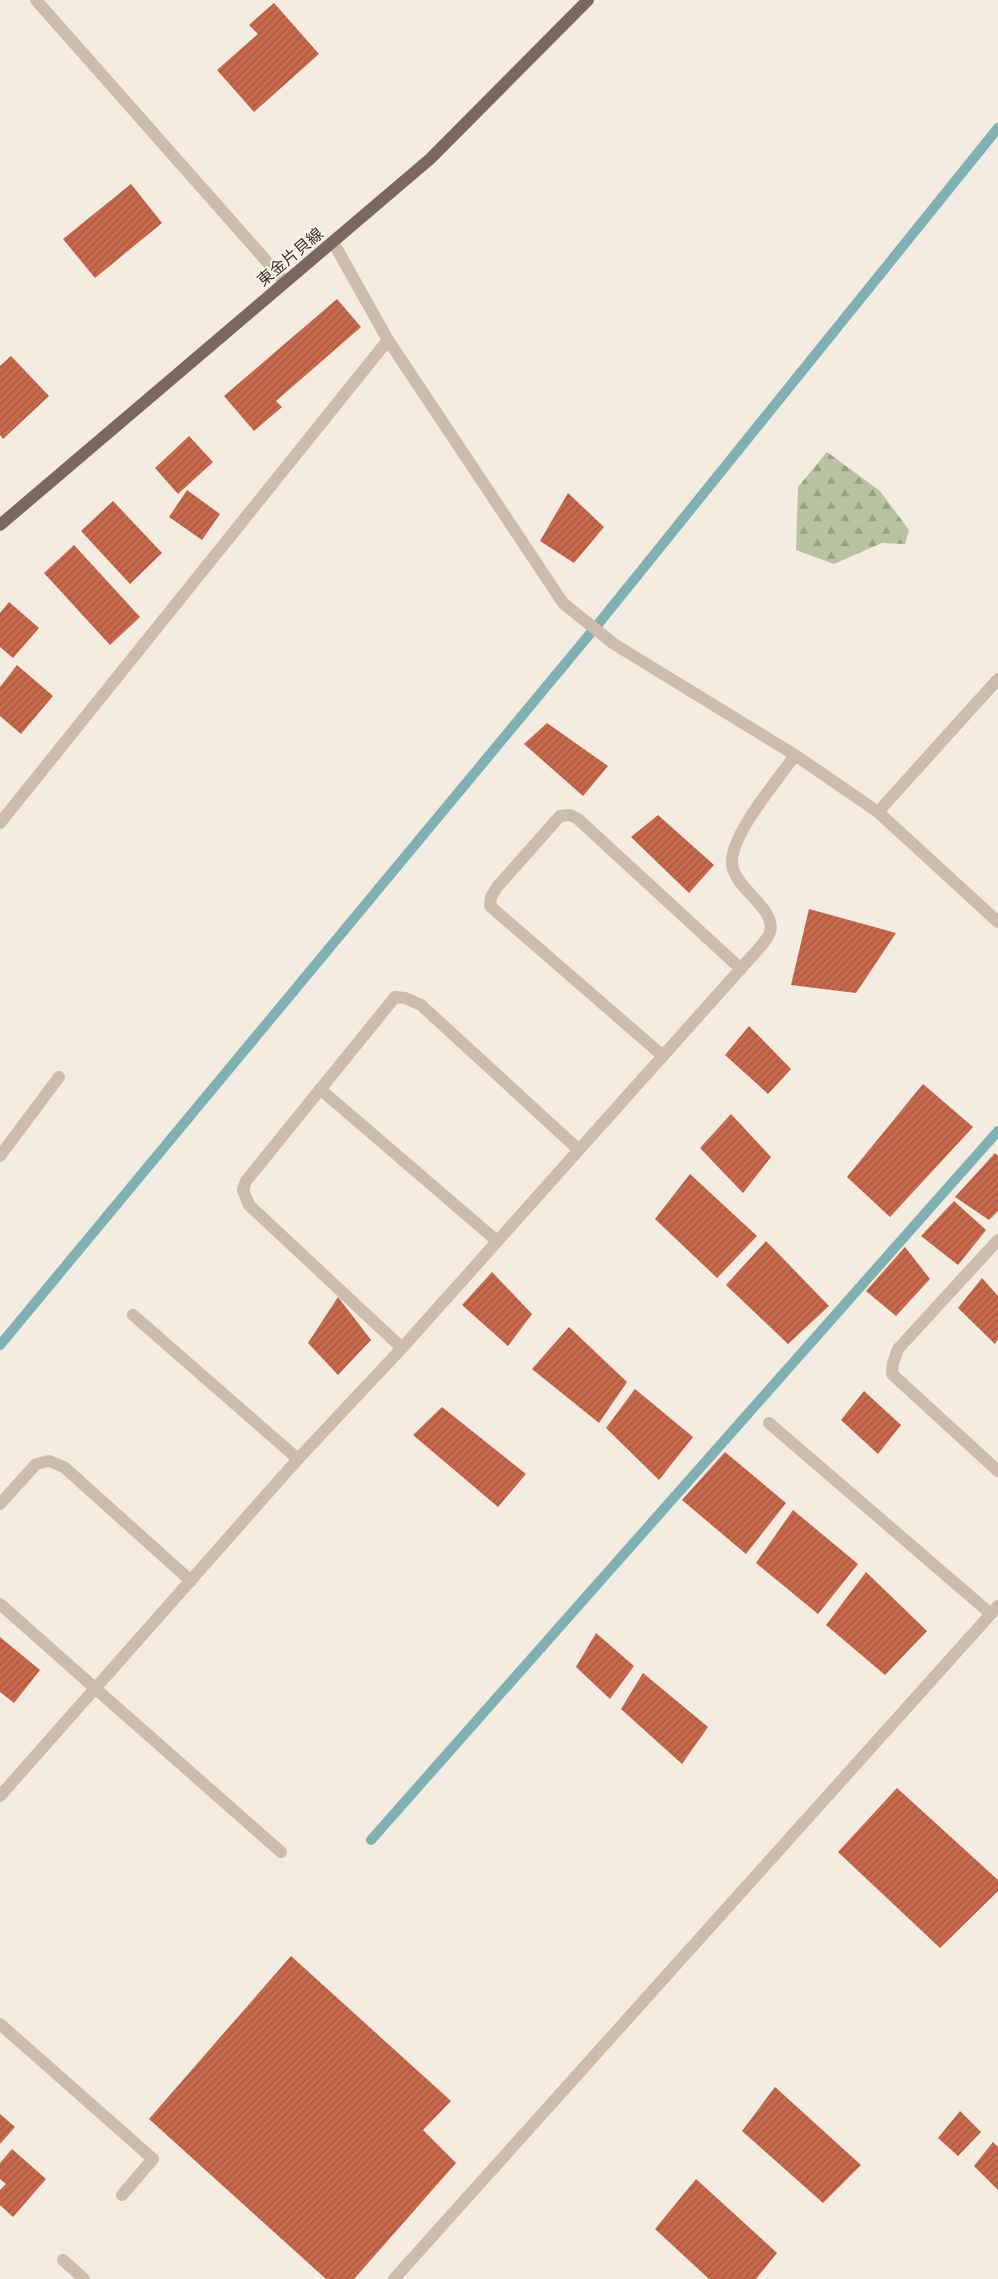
<svg xmlns="http://www.w3.org/2000/svg" width="998" height="2279" font-family="'DejaVu Sans','Noto Sans JP',sans-serif">
<style>
.forest{fill:url(#forest-firs)}
.lines{fill:none;stroke-linecap:round;stroke-linejoin:round}
.stream{stroke:#7fb0b2;stroke-width:10}
.building{fill:url(#building-hatch)}
.lane{stroke:#cdbbac;stroke-width:12}
.street{stroke:#cdbbac;stroke-width:12}
.primary{stroke:#7d675c;stroke-width:12}
.labels{text-anchor:middle;dominant-baseline:central;stroke-width:4;stroke-linejoin:round;paint-order:stroke}
.street-label{font-size:16px;fill:#3b302b;stroke:#fbf5ee}
</style>
<defs>
<pattern id="forest-firs" width="22" height="20" patternUnits="userSpaceOnUse" patternTransform="scale(1.25)"><rect width="22" height="20" fill="#b8c4a0"/><path d="M5 1l3.5 6h-7zM16 11l3.5 6h-7z" fill="#97a083"/></pattern>
<pattern id="building-hatch" width="6" height="6" patternUnits="userSpaceOnUse" patternTransform="scale(1.25)"><rect width="6" height="6" fill="#c8694b"/><path d="M-1 1l2-2M0 6l6-6M5 7l2-2" fill="none" stroke="#a4573f"/></pattern>
</defs>
<rect width="100%" height="100%" fill="#f4ebe1"/>
<path class="forest" d="M 827,452 L 880,491 L 909,530 L 905,544 L 882,543 L 834,564 L 796,550 L 798,487 Z"/>
<g class="lines">
<path class="stream" d="M 0,1345 L 599,623 L 998,128
M 371,1840 L 998,1131"/>
</g>
<path class="building" d="M 274,3 L 319,54 L 254,112 L 217,70 L 258,34 L 249,25 Z
M 131,184 L 162,223 L 95,278 L 63,239 Z
M 337,299 L 361,327 L 276,401 L 282,407 L 254,431 L 224,396 Z
M 11,356 L 49,396 L 3,439 L 0,435 L 0,366 Z
M 189,436 L 213,462 L 178,494 L 155,468 Z
M 187,490 L 220,514 L 202,540 L 169,517 Z
M 568,493 L 604,527 L 574,563 L 540,541 Z
M 113,501 L 162,553 L 130,584 L 81,531 Z
M 74,545 L 140,617 L 110,645 L 44,573 Z
M 9,602 L 39,628 L 13,658 L 0,647 L 0,613 Z
M 17,665 L 53,696 L 21,734 L 0,716 L 0,687 Z
M 547,723 L 608,766 L 583,796 L 524,744 Z
M 658,815 L 714,865 L 689,893 L 631,837 Z
M 809,909 L 896,933 L 856,993 L 791,985 Z
M 749,1026 L 791,1069 L 768,1094 L 725,1055 Z
M 923,1084 L 973,1127 L 890,1217 L 847,1177 Z
M 731,1114 L 771,1157 L 743,1193 L 700,1148 Z
M 995,1153 L 998,1156 L 998,1211 L 989,1220 L 955,1197 Z
M 690,1174 L 757,1236 L 717,1278 L 655,1219 Z
M 954,1201 L 986,1230 L 958,1265 L 921,1236 Z
M 766,1241 L 829,1306 L 788,1344 L 726,1285 Z
M 905,1247 L 930,1279 L 896,1316 L 866,1291 Z
M 492,1272 L 532,1314 L 508,1346 L 462,1305 Z
M 982,1278 L 998,1296 L 998,1339 L 995,1344 L 958,1308 Z
M 338,1297 L 371,1340 L 338,1375 L 308,1343 Z
M 569,1327 L 627,1382 L 599,1423 L 532,1369 Z
M 635,1389 L 693,1437 L 659,1480 L 606,1428 Z
M 864,1391 L 901,1425 L 878,1454 L 841,1420 Z
M 442,1407 L 526,1474 L 498,1507 L 413,1435 Z
M 725,1452 L 786,1503 L 746,1554 L 682,1500 Z
M 793,1510 L 858,1564 L 818,1614 L 756,1563 Z
M 866,1572 L 927,1631 L 885,1675 L 826,1625 Z
M 596,1633 L 634,1666 L 610,1699 L 576,1667 Z
M 0,1637 L 40,1670 L 14,1703 L 0,1692 Z
M 643,1673 L 708,1727 L 682,1764 L 621,1709 Z
M 897,1788 L 998,1880 L 998,1891 L 940,1948 L 838,1852 Z
M 291,1956 L 451,2101 L 423,2130 L 456,2163 L 354,2279 L 326,2279 L 149,2119 Z
M 775,2087 L 861,2165 L 823,2203 L 742,2131 Z
M 960,2111 L 981,2132 L 958,2156 L 938,2138 Z
M 0,2114 L 15,2127 L 0,2144 Z
M 993,2142 L 998,2147 L 998,2190 L 974,2166 Z
M 12,2149 L 46,2179 L 13,2217 L 0,2205 L 0,2190 L 6,2184 L 0,2179 L 0,2163 Z
M 696,2179 L 777,2253 L 756,2279 L 709,2279 L 655,2229 Z"/>
<g class="lines">
<path class="lane" d="M 133,1315 L 298,1459
M 96,1689 L 281,1852
M 0,2024 L 153,2159 L 122,2195
M 63,2260 L 84,2279"/>
<path class="street" d="M 36,0 L 285,282
M 333,242 L 388,340 L 563,603 L 614,644 L 795,755 L 878,812 L 998,922
M 878,812 L 998,679
M 0,823 L 388,340
M 663,1056 L 490,906 L 491,897 L 497,887 L 560,816 L 570,815 L 578,819 L 741,969
M 320,1089 L 497,1241
M 0,1156 L 59,1077
M 998,1240 L 898,1349 L 893,1363 L 892,1374 L 998,1471
M 402,1348 L 249,1205 L 243,1190 L 246,1181 L 395,997 L 405,998 L 421,1005 L 579,1150
M 769,1423 L 991,1614
M 0,1504 L 36,1464 L 49,1461 L 64,1467 L 191,1581
M 0,1604 L 96,1689
M 0,1796 L 298,1459 L 402,1348 L 762,945 C 765,941 769,936 770,932 C 777,907 730,887 732,860 C 734,830 778,780 795,755
M 394,2279 L 998,1606"/>
<path class="primary" d="M 0,525 L 430,159 L 588,0"/>
</g>
<g class="labels">
<g class="street-label">
<text transform="translate(290 257) rotate(-40)">東金片貝線</text>
</g>
</g>
</svg>
